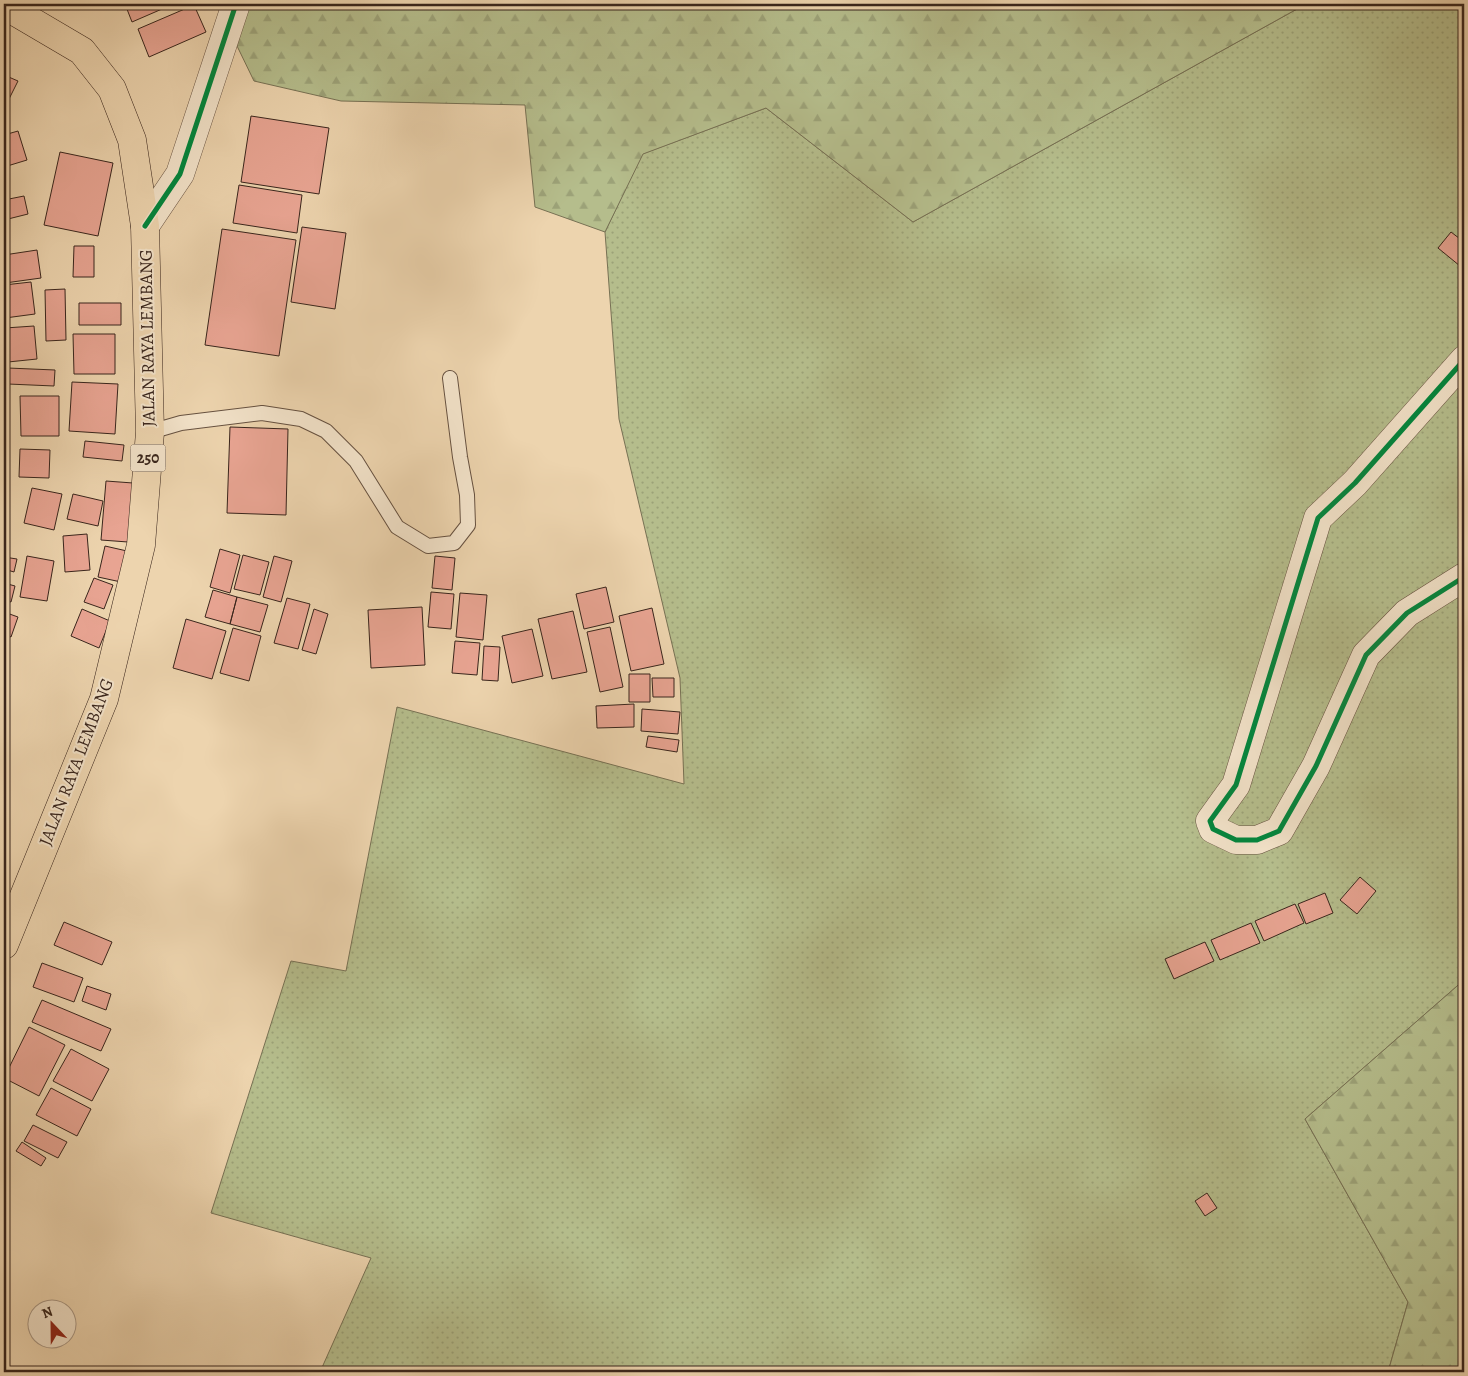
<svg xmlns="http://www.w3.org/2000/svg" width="1468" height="1376" font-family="Alegreya,serif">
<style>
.grass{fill:url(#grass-dots);stroke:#777154}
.forest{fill:url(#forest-firs);stroke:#777154}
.building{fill:#e8a492;stroke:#39251c}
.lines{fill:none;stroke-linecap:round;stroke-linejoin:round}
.lane-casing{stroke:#665140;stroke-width:16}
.street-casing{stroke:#665140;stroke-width:29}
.primary-casing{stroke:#39251c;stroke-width:29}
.lane{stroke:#f3e3ca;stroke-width:14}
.street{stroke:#f3e3ca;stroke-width:28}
.primary{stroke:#edd4ae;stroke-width:28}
.cycleway-casing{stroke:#f3e3ca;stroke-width:8}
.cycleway{stroke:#00873e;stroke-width:5}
.labels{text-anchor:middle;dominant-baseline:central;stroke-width:4;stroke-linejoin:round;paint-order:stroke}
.shield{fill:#f3e3ca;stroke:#715e50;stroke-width:1}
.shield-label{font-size:16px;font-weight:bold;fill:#39251c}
.street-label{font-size:18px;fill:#39251c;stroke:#f3e3ca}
</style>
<defs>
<pattern id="grass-dots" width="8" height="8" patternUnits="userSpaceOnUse" patternTransform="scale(1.25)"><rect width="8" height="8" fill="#b5bd8c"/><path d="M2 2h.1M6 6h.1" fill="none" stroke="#9ca278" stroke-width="1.8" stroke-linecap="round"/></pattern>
<pattern id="forest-firs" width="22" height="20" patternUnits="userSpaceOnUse" patternTransform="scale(1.25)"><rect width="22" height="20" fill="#b5bd8c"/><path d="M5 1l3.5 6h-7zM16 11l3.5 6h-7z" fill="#9ca278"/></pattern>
</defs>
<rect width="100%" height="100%" fill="#edd4ae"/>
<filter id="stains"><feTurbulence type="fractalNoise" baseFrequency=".004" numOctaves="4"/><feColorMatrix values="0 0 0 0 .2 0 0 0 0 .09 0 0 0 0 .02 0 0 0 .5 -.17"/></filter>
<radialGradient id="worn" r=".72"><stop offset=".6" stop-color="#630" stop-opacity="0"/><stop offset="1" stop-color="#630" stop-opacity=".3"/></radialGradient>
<path class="grass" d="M 1306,4 L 1464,4 L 1464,980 L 1305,1119 L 1408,1302 L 1388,1372 L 320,1372 L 371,1258 L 211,1213 L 291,961 L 346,971 L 397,707 L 684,784 L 680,678 L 619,419 L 605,232 L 642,154 L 766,108 L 913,222 Z"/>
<path class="forest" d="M 226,4 L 1306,4 L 913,222 L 766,108 L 643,154 L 605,232 L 535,207 L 525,105 L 341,101 L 254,81 L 222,15 Z
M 1464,980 L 1464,1372 L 1388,1372 L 1408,1302 L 1305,1119 Z"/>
<path class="building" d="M 125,4 L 159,4 L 162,9 L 132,22 Z
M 194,5 L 206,32 L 149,57 L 138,29 Z
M 4,75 L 18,81 L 6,105 L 4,104 Z
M 251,116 L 329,128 L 319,194 L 241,182 Z
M 18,131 L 27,160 L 4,167 L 4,135 Z
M 60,152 L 113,163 L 98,236 L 44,225 Z
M 239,185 L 302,195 L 297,233 L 233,223 Z
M 24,196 L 28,214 L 4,220 L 4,200 Z
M 302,227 L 346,233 L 335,309 L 291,302 Z
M 222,229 L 296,240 L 279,356 L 205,345 Z
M 1451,232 L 1464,242 L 1464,262 L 1460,266 L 1438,248 Z
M 74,246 L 94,246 L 94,277 L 73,277 Z
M 37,250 L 41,278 L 5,283 L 4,255 Z
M 31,282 L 35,314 L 5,318 L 4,285 Z
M 65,289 L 66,340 L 46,341 L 45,290 Z
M 79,303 L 121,303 L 121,325 L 79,325 Z
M 34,326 L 37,359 L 8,362 L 5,328 Z
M 73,334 L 115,334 L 115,374 L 74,374 Z
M 8,368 L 55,370 L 54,386 L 8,384 Z
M 72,382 L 118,384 L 115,434 L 69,431 Z
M 20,396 L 59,396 L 59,436 L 21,436 Z
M 230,427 L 288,429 L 286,515 L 227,513 Z
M 85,441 L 124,445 L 122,461 L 83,457 Z
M 20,449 L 50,450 L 49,478 L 19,477 Z
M 106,481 L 133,483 L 128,542 L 101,540 Z
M 32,488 L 62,494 L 54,530 L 24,523 Z
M 73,494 L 103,501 L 98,526 L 67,519 Z
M 87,534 L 90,570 L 65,572 L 63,536 Z
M 105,546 L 127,551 L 121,582 L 98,577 Z
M 220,549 L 240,555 L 230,593 L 210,587 Z
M 243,555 L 269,562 L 260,595 L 234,589 Z
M 27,556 L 54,561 L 47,601 L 20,597 Z
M 274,556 L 292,561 L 281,602 L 263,597 Z
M 435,556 L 455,558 L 452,590 L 432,588 Z
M 4,557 L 17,559 L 14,572 L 4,569 Z
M 94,578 L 113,585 L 104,609 L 84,602 Z
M 4,583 L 15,586 L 11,602 L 4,600 Z
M 606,587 L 614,622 L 584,629 L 576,594 Z
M 213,590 L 237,597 L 230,624 L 205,617 Z
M 431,592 L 454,594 L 451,629 L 428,627 Z
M 460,593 L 487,595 L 483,640 L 456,637 Z
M 237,597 L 268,605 L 260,632 L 230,624 Z
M 287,598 L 310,604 L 298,649 L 274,643 Z
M 422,607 L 425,665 L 371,668 L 368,610 Z
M 652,608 L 664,664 L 631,671 L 619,616 Z
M 82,609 L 110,621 L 99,648 L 71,636 Z
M 314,609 L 328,614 L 316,654 L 302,650 Z
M 573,611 L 587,672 L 552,679 L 538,619 Z
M 4,612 L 18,617 L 11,637 L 4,634 Z
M 186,619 L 226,631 L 212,679 L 173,668 Z
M 610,627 L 623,687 L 600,692 L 587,632 Z
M 233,628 L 261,636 L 249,681 L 220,673 Z
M 532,629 L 543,676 L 512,683 L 502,636 Z
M 455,641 L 480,643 L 477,675 L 452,673 Z
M 484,646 L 500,647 L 498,681 L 482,680 Z
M 629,674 L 650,674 L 650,702 L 629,702 Z
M 652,678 L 674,678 L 674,697 L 653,697 Z
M 634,704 L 634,727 L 597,728 L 596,706 Z
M 642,709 L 680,712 L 678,734 L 641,731 Z
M 648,736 L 679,740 L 677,752 L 646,747 Z
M 1360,877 L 1376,891 L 1357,914 L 1340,900 Z
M 1325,893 L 1333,913 L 1306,924 L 1298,904 Z
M 1295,904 L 1304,923 L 1264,941 L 1255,921 Z
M 64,922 L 112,942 L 102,965 L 54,945 Z
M 1251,923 L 1260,943 L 1220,960 L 1211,940 Z
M 1205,942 L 1214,961 L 1174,979 L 1165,959 Z
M 42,963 L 83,978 L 74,1002 L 33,987 Z
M 87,986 L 111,994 L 106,1010 L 82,1001 Z
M 42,1000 L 111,1029 L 101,1051 L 32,1022 Z
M 29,1027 L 65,1045 L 39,1096 L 4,1078 Z
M 71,1049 L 109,1069 L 92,1101 L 53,1081 Z
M 51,1088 L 91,1109 L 77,1136 L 36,1115 Z
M 33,1125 L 67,1142 L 58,1158 L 24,1141 Z
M 22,1142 L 46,1158 L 41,1166 L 16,1151 Z
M 1207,1193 L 1217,1208 L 1205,1216 L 1195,1201 Z"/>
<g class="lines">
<defs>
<path id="lane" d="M 150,432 L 181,423 L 262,413 L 301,419 L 326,431 L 356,461 L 397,527 L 428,546 L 454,543 L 468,525 L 467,495 L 460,457 L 450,378"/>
<path id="street" d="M 145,226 L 180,174 L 236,4
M 1464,360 L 1355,483 L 1318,518 L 1236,785 L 1210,821 L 1213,829 L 1236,840 L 1257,840 L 1279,831 L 1316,766 L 1366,655 L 1407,613 L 1464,577"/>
<path id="primary" d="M 4,9 L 14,11 L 82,51 L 112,89 L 132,140 L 145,226 L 150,432 L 141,545 L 104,699 L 4,945"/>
</defs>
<use href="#lane" class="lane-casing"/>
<use href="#street" class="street-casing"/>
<use href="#primary" class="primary-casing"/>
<use href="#lane" class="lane"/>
<use href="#street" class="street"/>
<use href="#primary" class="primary"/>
<defs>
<path id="cycleway" d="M 145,226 L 180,174 L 236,4
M 1464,360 L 1355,483 L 1318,518 L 1236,785 L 1210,821 L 1213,829 L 1236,840 L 1257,840 L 1279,831 L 1316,766 L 1366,655 L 1407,613 L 1464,577"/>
</defs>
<use href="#cycleway" class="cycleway-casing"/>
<use href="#cycleway" class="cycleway"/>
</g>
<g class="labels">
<rect class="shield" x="130.5" y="444.5" width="35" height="27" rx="4"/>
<g class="shield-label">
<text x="148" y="458">250</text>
</g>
<g class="street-label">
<text transform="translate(147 338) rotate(-91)">JALAN RAYA LEMBANG</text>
<text transform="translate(76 762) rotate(-69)">JALAN RAYA LEMBANG</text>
</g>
</g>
<rect width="1468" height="1376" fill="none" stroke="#edd4ae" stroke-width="20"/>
<rect x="5" y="5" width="1458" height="1366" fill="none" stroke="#39251c" stroke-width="2.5"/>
<rect x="10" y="10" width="1448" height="1356" fill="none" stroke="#39251c"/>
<g transform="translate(52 1324) rotate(338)"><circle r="24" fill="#f3e3ca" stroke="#a99784"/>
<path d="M0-4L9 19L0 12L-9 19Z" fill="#8f2418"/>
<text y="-8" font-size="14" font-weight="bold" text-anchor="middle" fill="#39251c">N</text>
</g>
<rect width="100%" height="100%" filter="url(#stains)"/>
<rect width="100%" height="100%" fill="url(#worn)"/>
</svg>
